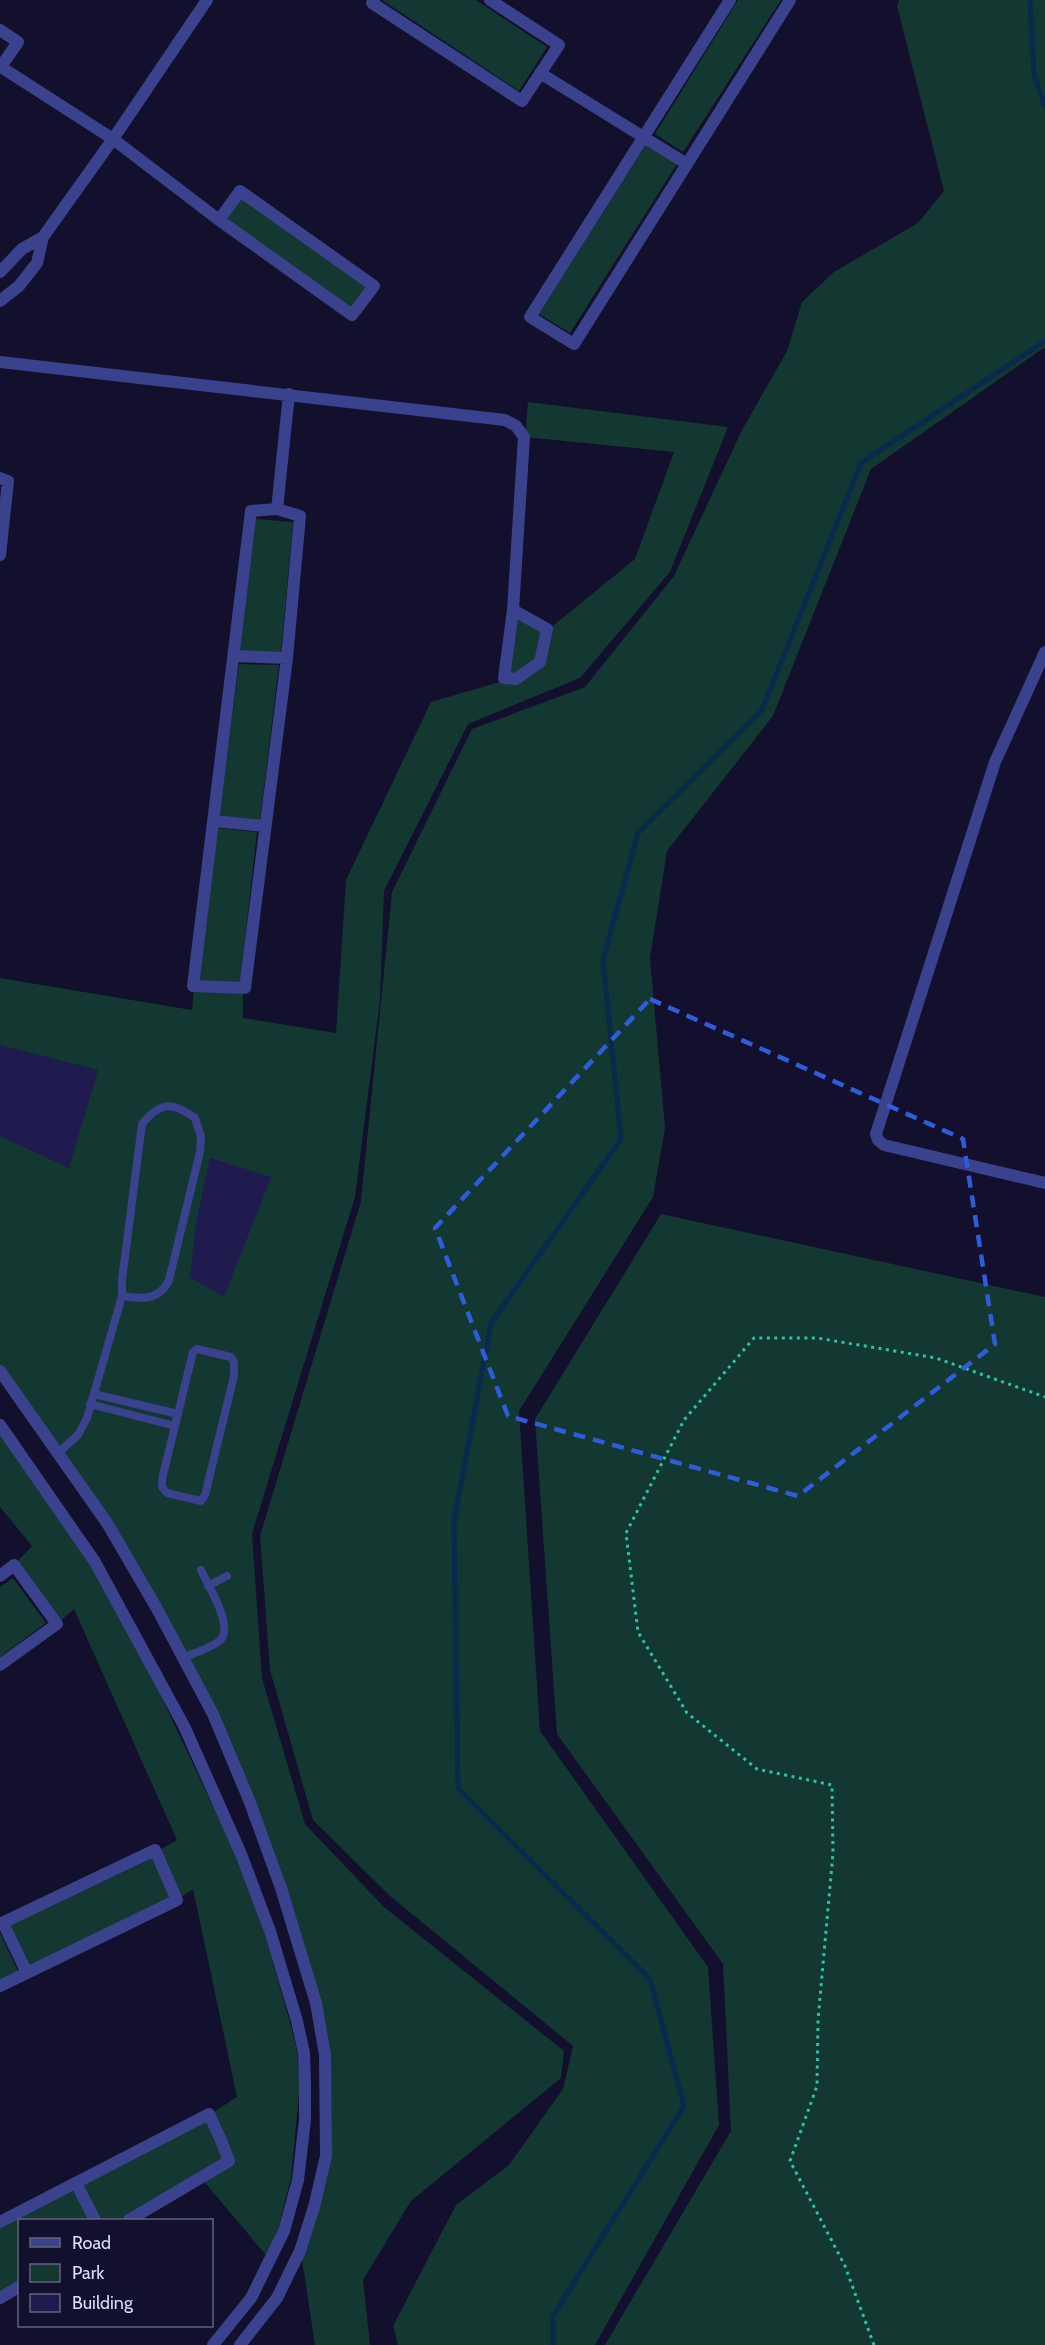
<svg xmlns="http://www.w3.org/2000/svg" width="1045" height="2345" font-family="Cabin,sans-serif">
<style>
.green{fill:#133731}
.lines{fill:none;stroke-linecap:round;stroke-linejoin:round}
.stream{stroke:#092a4d;stroke-width:5}
.building{fill:#1f1b4e}
.path{stroke:#2cc3a7;stroke-width:3;stroke-dasharray:3 4.5;stroke-linecap:butt}
.lane{stroke:#3a418d;stroke-width:8}
.street{stroke:#3a418d;stroke-width:12}
.marked{fill:none;stroke:#305cdc;stroke-width:4.5;stroke-dasharray:12 8;stroke-linejoin:round}
</style>
<rect width="100%" height="100%" fill="#12102d"/>
<path class="green" d="M 382,0 L 476,0 L 547,47 L 519,91 Z
M 738,0 L 781,0 L 683,152 L 655,134 Z
M 899,0 L 1045,0 L 1045,347 L 871,469 L 773,716 L 667,851 L 650,958 L 665,1128 L 653,1197 L 519,1411 L 540,1731 L 708,1967 L 719,2125 L 595,2345 L 398,2345 L 393,2326 L 456,2205 L 509,2165 L 563,2089 L 573,2046 L 390,1896 L 313,1820 L 270,1670 L 260,1536 L 361,1201 L 392,892 L 472,729 L 585,687 L 674,576 L 742,430 L 787,351 L 802,302 L 834,272 L 918,223 L 944,191 L 897,6 Z
M 646,145 L 677,164 L 570,333 L 539,314 Z
M 241,197 L 367,287 L 351,310 L 226,220 Z
M 528,402 L 728,427 L 670,572 L 580,678 L 468,724 L 384,891 L 380,1000 L 355,1197 L 252,1534 L 262,1678 L 305,1824 L 384,1907 L 564,2051 L 561,2078 L 411,2201 L 363,2280 L 370,2345 L 315,2345 L 301,2253 L 318,2209 L 330,2055 L 284,1888 L 159,1606 L 0,1368 L 0,978 L 192,1010 L 194,988 L 243,993 L 243,1018 L 336,1033 L 346,880 L 431,702 L 503,681 L 542,663 L 549,629 L 635,559 L 674,452 L 525,437 Z
M 256,519 L 293,522 L 281,652 L 239,651 Z
M 515,615 L 542,630 L 538,659 L 516,675 L 506,676 Z
M 239,664 L 279,665 L 260,820 L 219,818 Z
M 218,828 L 257,832 L 240,984 L 198,982 Z
M 661,1214 L 1045,1297 L 1045,2345 L 605,2345 L 731,2131 L 723,1964 L 557,1734 L 535,1419 Z
M 0,1431 L 92,1564 L 149,1671 L 236,1855 L 264,1932 L 290,2022 L 297,2051 L 300,2082 L 291,2178 L 270,2260 L 202,2179 L 231,2162 L 212,2113 L 237,2097 L 193,1889 L 180,1898 L 158,1851 L 177,1840 L 74,1609 L 58,1623 L 15,1564 L 32,1546 L 0,1507 Z
M 13,1578 L 46,1623 L 0,1657 L 0,1587 Z
M 153,1858 L 173,1897 L 29,1967 L 9,1926 Z
M 0,1933 L 18,1971 L 0,1980 Z
M 207,2120 L 223,2161 L 122,2220 L 99,2220 L 79,2184 Z
M 75,2190 L 90,2220 L 20,2220 L 19,2281 L 0,2293 L 0,2228 Z"/>
<g class="lines">
<path class="stream" d="M 1030,0 L 1034,74 L 1045,107
M 553,2345 L 553,2316 L 684,2106 L 650,1979 L 458,1788 L 454,1521 L 491,1323 L 621,1139 L 603,960 L 638,833 L 762,710 L 861,463 L 1045,341"/>
</g>
<path class="building" d="M 0,1045 L 98,1070 L 69,1168 L 0,1136 Z
M 210,1158 L 271,1177 L 224,1297 L 190,1277 L 196,1223 Z"/>
<g class="lines">
<path class="path" d="M 874,2345 L 845,2266 L 790,2161 L 817,2086 L 818,2020 L 833,1853 L 832,1785 L 757,1769 L 687,1713 L 638,1632 L 626,1533 L 684,1420 L 754,1338 L 817,1338 L 936,1358 L 1045,1397"/>
<path class="lane" d="M 197,1349 L 231,1357 L 234,1362 L 234,1376 L 205,1495 L 201,1501 L 167,1493 L 162,1487 L 162,1479 L 193,1352 Z
M 94,1394 L 178,1414
M 90,1404 L 175,1426
M 59,1452 L 78,1435 L 87,1418 L 122,1296 L 122,1280 L 142,1124 C 160,1102 172,1101 195,1118 L 201,1137 L 200,1152 L 169,1280 C 159,1301 142,1299 122,1296
M 208,1586 L 227,1576
M 183,1658 C 194,1653 208,1649 218,1642 C 237,1630 208,1586 201,1570"/>
<path class="street" d="M 374,0 L 372,3 L 522,101 L 559,45 L 490,0
M 730,0 L 530,317 L 574,344 L 790,0
M 0,30 L 18,42 L 0,68
M 1,67 L 113,139 L 219,220 L 352,315 L 374,286 L 240,191 L 219,220
M 540,73 L 687,164
M 0,272 L 22,249 L 43,237
M 0,301 L 19,286 L 37,263 L 43,237 L 113,139 L 207,0
M 0,362 L 505,420 L 516,426 L 524,437 L 513,610
M 0,478 L 8,481 L 0,555
M 277,509 L 300,516 L 287,658 L 245,988 L 193,986 L 251,511 Z
M 277,509 L 289,394
M 513,610 L 547,629 L 540,662 L 516,679 L 504,678 Z
M 1045,652 L 995,762 L 876,1134 L 878,1140 L 884,1145 L 1045,1183
M 234,656 L 287,658
M 214,821 L 264,826
M 0,1371 L 107,1523 L 156,1607 L 213,1714 L 249,1800 L 281,1888 L 316,2003 L 325,2055 L 326,2156 L 314,2207 L 300,2251 L 277,2298 L 240,2345
M 0,1425 L 95,1562 L 184,1726 L 241,1854 L 270,1931 L 297,2021 L 304,2053 L 305,2084 L 305,2120 L 298,2180 L 284,2231 L 251,2298 L 213,2345
M 0,1576 L 14,1565 L 57,1624 L 0,1665
M 3,1923 L 27,1973
M 0,1924 L 155,1850 L 177,1900 L 0,1986
M 76,2183 L 95,2220
M 0,2222 L 209,2114 L 220,2138 L 229,2161 L 129,2220
M 0,2298 L 20,2286"/>
</g>
<path class="marked" d="M 650,999 L 963,1139 L 995,1344 L 798,1496 L 508,1416 L 435,1228 Z"/>
<rect x="18" y="2219" width="195" height="108" fill="#12102d" stroke="#636281" stroke-width="1.5"/>
<rect x="30" y="2238" width="30" height="9" fill="#3a418d" stroke="#636281" stroke-width="1.5"/>
<text x="72" y="2249" font-size="18" fill="#dcdcff">Road</text>
<rect x="30" y="2264" width="30" height="18" fill="#133731" stroke="#636281" stroke-width="1.5"/>
<text x="72" y="2279" font-size="18" fill="#dcdcff">Park</text>
<rect x="30" y="2294" width="30" height="18" fill="#1f1b4e" stroke="#636281" stroke-width="1.5"/>
<text x="72" y="2309" font-size="18" fill="#dcdcff">Building</text>
</svg>
